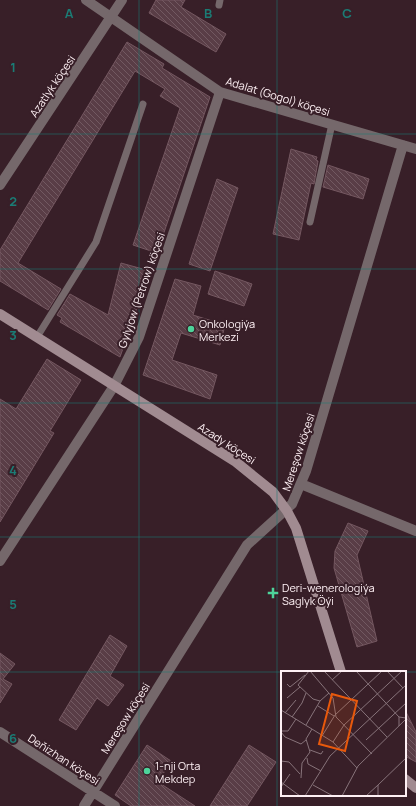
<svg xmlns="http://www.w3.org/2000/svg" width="416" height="806" font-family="Manrope,sans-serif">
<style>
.building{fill:url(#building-back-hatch);stroke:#745760}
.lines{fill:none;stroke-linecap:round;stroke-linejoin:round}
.service{stroke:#75686b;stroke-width:7}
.minor{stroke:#75686b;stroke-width:10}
.tertiary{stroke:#75686b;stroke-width:10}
.secondary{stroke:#a18b91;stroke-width:10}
.grid{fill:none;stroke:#1b7c75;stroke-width:1;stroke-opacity:0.55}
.poi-dot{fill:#4dd39a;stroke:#381f28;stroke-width:1.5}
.labels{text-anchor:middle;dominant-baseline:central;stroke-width:4;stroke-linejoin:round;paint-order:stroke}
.street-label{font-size:11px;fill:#fef0f4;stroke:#381f28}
.poi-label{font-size:11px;fill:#fef0f4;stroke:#381f28;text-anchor:start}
.inset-road{fill:none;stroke:#87737a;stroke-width:1}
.view{fill:#e8590c;fill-opacity:0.15;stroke:#e8590c;stroke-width:2}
.inset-edge{fill:none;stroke:#fef0f4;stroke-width:2}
.grid-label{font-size:13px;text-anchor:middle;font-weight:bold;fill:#1b7c75;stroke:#381f28;stroke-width:4;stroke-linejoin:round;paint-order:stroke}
</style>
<defs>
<pattern id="building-back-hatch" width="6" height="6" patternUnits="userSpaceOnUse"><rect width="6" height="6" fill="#593d46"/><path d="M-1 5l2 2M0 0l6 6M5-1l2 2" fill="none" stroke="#725961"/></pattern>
</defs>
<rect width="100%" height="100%" fill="#381f28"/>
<path class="building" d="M 156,0 L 185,0 L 181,7 L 226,34 L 216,52 L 149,13 Z
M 127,42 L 164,64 L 162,68 L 210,97 L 157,253 L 133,245 L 180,108 L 160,96 L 165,89 L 135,71 L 18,263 L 61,289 L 48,310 L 0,281 L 0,250 Z
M 291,149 L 317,157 L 316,160 L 318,161 L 314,184 L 311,183 L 299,240 L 273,234 Z
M 328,165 L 369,179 L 363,199 L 323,187 Z
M 217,179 L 238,188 L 210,271 L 189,264 Z
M 121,263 L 150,271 L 120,357 L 60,322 L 62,318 L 57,315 L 70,294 L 108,315 Z
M 215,271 L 252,284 L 244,306 L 208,294 Z
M 175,279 L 201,286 L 193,315 L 225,325 L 220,345 L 181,333 L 172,360 L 217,375 L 210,399 L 143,375 Z
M 47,359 L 81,380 L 50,431 L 54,433 L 0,522 L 0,399 L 16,409 Z
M 348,523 L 368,531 L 357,555 L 377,641 L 357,647 L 334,568 L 335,551 Z
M 110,635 L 127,646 L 110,676 L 124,685 L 108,706 L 97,698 L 76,730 L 59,720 Z
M 0,653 L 15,664 L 3,679 L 12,684 L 0,703 Z
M 405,710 L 416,732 L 416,762 L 405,756 Z
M 147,745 L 171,761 L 158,782 L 195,806 L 131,806 L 115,795 Z
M 249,745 L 276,762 L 247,806 L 210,806 Z"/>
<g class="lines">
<path class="service" d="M 219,5 L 220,0
M 310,222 L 332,124
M 37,337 L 96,242 L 143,104"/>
<path class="minor" d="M 86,0 L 220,92 L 416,149
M 301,484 L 416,531
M 0,561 L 114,386 L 139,337 L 220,92
M 0,732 L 115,806
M 84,806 L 247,545 L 292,504 L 306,471 L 403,145"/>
<path class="tertiary" d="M 0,185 L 122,0"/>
<path class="secondary" d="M 0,314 L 236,462 L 273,492 L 287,511 L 296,528 L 341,672
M 405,779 L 416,788"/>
</g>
<path class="grid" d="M 139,0 L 139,806M 277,0 L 277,806M 0,134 L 416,134M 0,269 L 416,269M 0,403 L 416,403M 0,537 L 416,537M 0,672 L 416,672"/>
<g class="poi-dot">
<circle cx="191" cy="329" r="4"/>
<path d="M271 587h4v4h4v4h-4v4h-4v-4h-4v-4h4z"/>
<circle cx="147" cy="771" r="4"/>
</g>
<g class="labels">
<g class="street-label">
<text transform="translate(52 86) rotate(-56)">Azatlyk köçesi</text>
<text transform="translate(278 96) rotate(17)">Adalat (Gogol) köçesi</text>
<text transform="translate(141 290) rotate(-71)">Gylyjow (Petrow) köçesi</text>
<text transform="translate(227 443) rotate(33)">Azady köçesi</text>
<text transform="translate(298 452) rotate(-72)">Mereşow köçesi</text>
<text transform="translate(125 718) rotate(-58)">Mereşow köçesi</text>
<text transform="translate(64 759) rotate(33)">Deňizhan köçesi</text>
</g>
<g class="poi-label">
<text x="199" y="323">Onkologiýa<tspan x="199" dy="13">Merkezi</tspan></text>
<text x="282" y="587">Deri-wenerologiýa<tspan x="282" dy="13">Saglyk Öýi</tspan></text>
<text x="155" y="765">1-nji Orta<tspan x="155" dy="13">Mekdep</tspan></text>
</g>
</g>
<g transform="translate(281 671)">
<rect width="125" height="125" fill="#381f28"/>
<path class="inset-road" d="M 28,0 L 17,14 L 32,28 L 39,30M 29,0 L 52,27 L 55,46 L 91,83M 43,0 L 106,66M 75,0 L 118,46M 106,0 L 122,17M 51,9 L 61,0M 6,13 L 9,16 L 24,4M 6,27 L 19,16M 37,35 L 53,45M 0,39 L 52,71 L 76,97M 4,42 L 15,29M 11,46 L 21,32 L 25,22M 25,54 L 39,30 L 48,22M 118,55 L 118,46 L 125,47M 0,60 L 7,60 L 15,48M 0,61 L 4,66 L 20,73 L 25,69M 41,65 L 54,44 L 101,0M 85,69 L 125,32M 52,71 L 63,54 L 121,0M 29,79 L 40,83 L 42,80M 26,87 L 27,93 L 40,100M 0,90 L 8,91 L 19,103M 20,107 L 21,92 L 29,81 L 25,68 L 31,58M 0,111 L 19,125M 32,114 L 52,125M 97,114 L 125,87M 0,116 L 9,103M 24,125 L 49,85 L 125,14M 61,125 L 77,95 L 125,48M 85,125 L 97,114 L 97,125"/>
<path class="view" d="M 51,23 L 76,30 L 64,80 L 38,73 Z"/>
<rect width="125" height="125" class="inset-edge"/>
</g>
<g class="grid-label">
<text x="69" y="18">A</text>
<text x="208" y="18">B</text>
<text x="347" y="18">C</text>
<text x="13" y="72">1</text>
<text x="13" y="206">2</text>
<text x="13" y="340">3</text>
<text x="13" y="475">4</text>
<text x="13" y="609">5</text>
<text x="13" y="743">6</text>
</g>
</svg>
